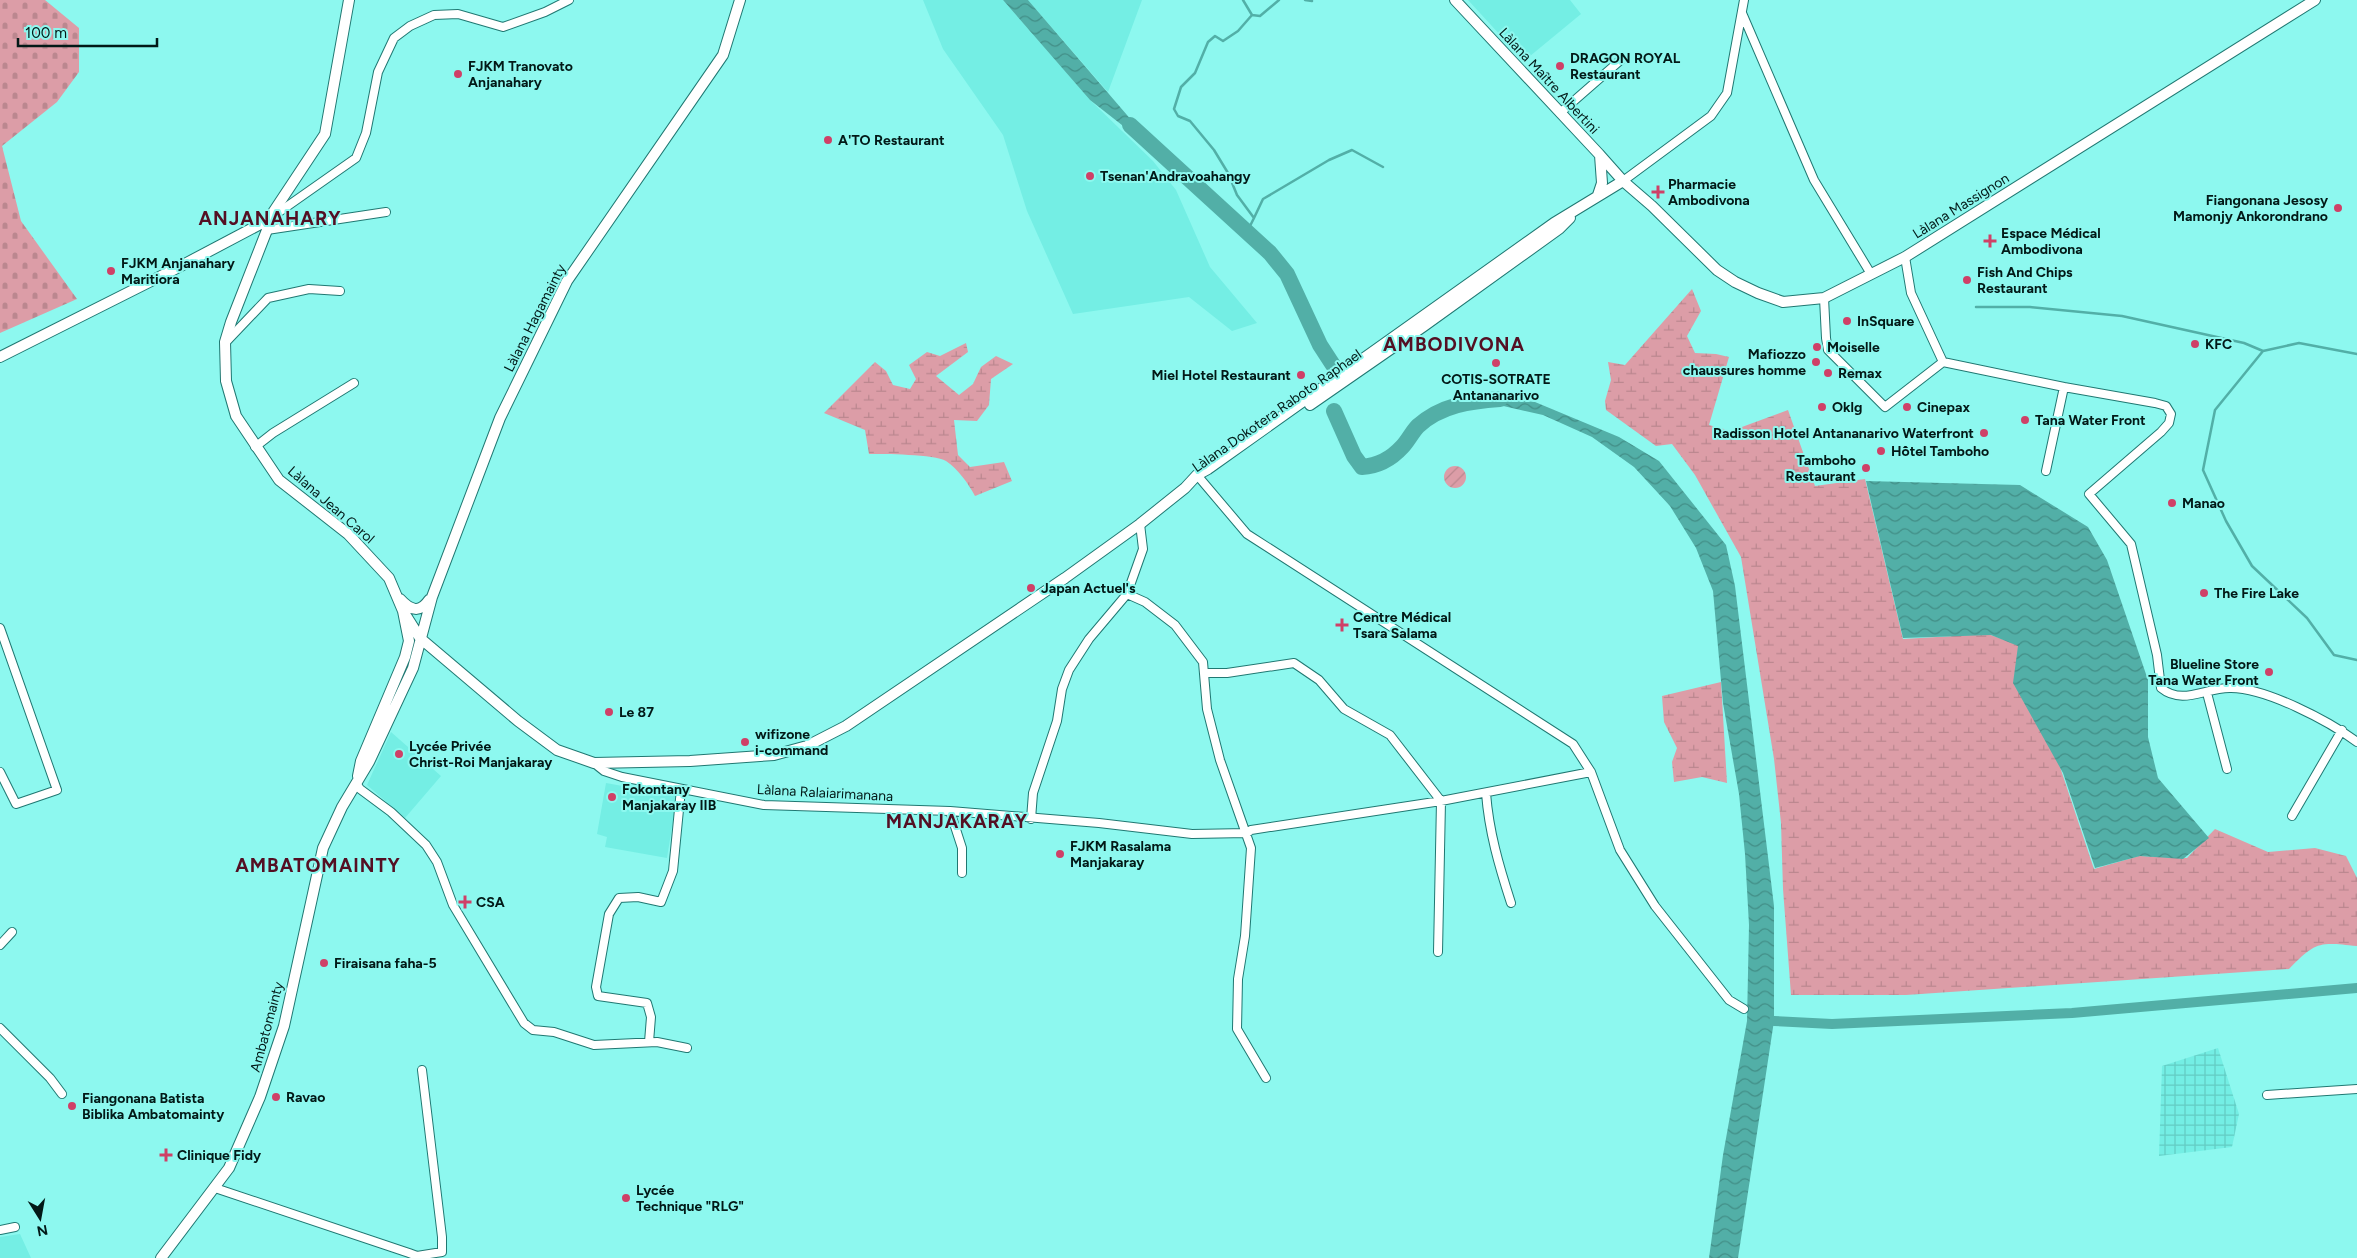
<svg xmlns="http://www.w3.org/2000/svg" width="2357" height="1258" font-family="Figtree,sans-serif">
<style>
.built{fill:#74eee4}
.industrial{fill:url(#industrial-grid)}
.wetland{fill:url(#wetland-marsh)}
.cemetery{fill:url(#cemetery-stones)}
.garden{fill:url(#garden-furrows)}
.water{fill:url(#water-waves)}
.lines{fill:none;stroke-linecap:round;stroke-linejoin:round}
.stream{stroke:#52afa7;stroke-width:2.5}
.canal{stroke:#52afa7;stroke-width:10}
.river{stroke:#52afa7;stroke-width:16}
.street-casing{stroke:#207872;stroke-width:10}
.secondary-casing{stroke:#207872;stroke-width:12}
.street{stroke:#fff;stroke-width:8}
.secondary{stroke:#fff;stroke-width:10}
.poi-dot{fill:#cf4067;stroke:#8df8ef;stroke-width:2}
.labels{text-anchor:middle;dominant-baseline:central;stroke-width:4;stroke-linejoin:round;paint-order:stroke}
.poi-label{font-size:14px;font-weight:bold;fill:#021917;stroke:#8df8ef;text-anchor:start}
.street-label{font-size:14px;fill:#021917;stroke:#8df8ef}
.district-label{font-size:19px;font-weight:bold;letter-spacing:1px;fill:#540f23;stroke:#8df8ef}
</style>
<defs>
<pattern id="industrial-grid" width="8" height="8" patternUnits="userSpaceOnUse" patternTransform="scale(1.25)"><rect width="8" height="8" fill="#74eee4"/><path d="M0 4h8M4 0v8" fill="none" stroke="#63ccc3"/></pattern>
<pattern id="wetland-marsh" width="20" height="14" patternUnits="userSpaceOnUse" patternTransform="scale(1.25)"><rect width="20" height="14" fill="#dc9da7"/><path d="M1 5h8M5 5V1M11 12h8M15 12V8" fill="none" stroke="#bb878f"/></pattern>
<pattern id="cemetery-stones" width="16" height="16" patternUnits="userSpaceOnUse" patternTransform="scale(1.25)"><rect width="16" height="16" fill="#dc9da7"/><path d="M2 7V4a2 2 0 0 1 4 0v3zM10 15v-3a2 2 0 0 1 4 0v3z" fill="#bb878f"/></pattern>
<pattern id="garden-furrows" width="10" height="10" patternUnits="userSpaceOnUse" patternTransform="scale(1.25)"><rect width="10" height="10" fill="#dc9da7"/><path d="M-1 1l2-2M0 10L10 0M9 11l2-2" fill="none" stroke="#bb878f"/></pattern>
<pattern id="water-waves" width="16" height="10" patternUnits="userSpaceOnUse" patternTransform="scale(1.25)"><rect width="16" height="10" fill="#52afa7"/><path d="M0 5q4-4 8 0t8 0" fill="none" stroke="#428e87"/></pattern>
</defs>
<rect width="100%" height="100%" fill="#8df8ef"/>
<path class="built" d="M 923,0 L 1003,0 L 1090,100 L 1153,161 L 1176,190 L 1210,267 L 1257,323 L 1232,331 L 1189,297 L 1073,314 L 1027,211 L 1003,135 L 943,49 Z
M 1028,0 L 1142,0 L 1108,92 Z
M 1468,0 L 1570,0 L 1581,14 L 1524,61 Z
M 391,732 L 441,776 L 405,818 L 367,785 Z
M 606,783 L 677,796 L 667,858 L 605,847 L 607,837 L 597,834 Z
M 20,1234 L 31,1258 L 0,1258 L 0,1237 Z"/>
<path class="industrial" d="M 2218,1048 L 2239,1114 L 2232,1147 L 2159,1156 L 2162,1066 Z"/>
<path class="wetland" d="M 1692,289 L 1701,311 L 1687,336 L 1695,353 L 1716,354 L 1729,357 L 1709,425 L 1731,431 L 1788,410 L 1815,486 L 1865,479 L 1903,639 L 1988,634 L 2019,645 L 2014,684 L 2058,761 L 2094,869 L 2139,856 L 2187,858 L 2215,829 L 2268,852 L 2315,848 L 2346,856 L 2357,878 L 2357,946 C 2319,942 2316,941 2289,969 L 1906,995 L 1791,995 L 1783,889 L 1781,823 L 1774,759 L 1741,557 L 1695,475 L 1672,444 L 1656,446 L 1606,410 L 1605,401 L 1611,380 L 1608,362 L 1625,365 Z
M 966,343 L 968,352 L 936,376 L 959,395 L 973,384 L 981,367 L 996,356 L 1013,364 L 991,379 L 989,405 L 977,421 L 954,420 L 958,455 L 970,467 L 1004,462 L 1012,481 L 975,496 C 968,483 958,469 946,461 C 935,454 883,454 869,454 L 865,430 L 824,413 L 875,362 L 886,371 L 893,385 L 910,389 L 916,379 L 909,365 L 927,352 L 940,356 Z
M 1721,682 L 1727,783 L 1702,777 L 1674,782 L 1672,762 L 1677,748 L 1664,722 L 1662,696 Z"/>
<path class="cemetery" d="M 0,0 L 45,0 L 79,28 L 79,72 L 57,102 L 2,146 L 21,221 L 77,299 L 0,333 Z"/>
<path class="garden" d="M1444 477a11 11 0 1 1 22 0a11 11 0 1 1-22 0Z"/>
<path class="water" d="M 1003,0 L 1028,0 L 1133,122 L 1127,129 L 1090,100 Z
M 1500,399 L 1535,402 L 1619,437 L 1659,461 L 1726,545 L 1735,586 L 1774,906 L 1774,1021 L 1738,1258 L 1709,1258 L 1723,1155 L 1747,1021 L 1749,925 L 1745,854 L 1739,794 L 1723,703 L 1713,591 L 1696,548 L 1670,506 L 1634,467 L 1592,437 L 1543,415 L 1499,405 Z
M 1866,481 L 2020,485 L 2088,527 L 2107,560 L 2148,680 L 2148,737 L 2158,778 L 2209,838 L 2183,859 L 2140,856 L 2095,868 L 2063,773 L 2013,683 L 2018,646 L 1991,635 L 1903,638 Z"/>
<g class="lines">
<path class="stream" d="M 1243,0 L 1252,15
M 1305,0 L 1312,1
M 1254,218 L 1263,199 L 1329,160 L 1352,150 L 1383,167
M 1247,232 L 1254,218 L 1237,195 L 1228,173 L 1214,150 L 1190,121 L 1178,116 L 1174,109 L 1181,87 L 1195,73 L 1208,42 L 1215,36 L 1223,41 L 1238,31 L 1252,15 L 1260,16 L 1279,0
M 1976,307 L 2030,307 L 2122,316 L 2244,343 L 2263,351
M 2357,354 L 2299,343 L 2263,351 L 2215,410 L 2203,470 L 2226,521 L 2252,566 L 2307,618 L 2334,655 L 2357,660"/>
<path class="canal" d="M 1774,1021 L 1832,1024 L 2072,1013 L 2357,988"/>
<path class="river" d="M 1130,125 L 1270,253 L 1287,274 L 1320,345 L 1333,365
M 1334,411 L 1354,456 L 1362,467 C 1377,466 1391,459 1402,447 C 1408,441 1412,432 1418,426 C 1441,405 1471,401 1500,399"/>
<defs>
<path id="street" d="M 1742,13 L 1814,180 L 1871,274
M 1560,113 L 1623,58
M 1623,181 L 1711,116 L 1727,93 L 1744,0
M 272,217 L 356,158 L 366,133 L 378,72 L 394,38 L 410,26 L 434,15 L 458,14 L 503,27 L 545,12 L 569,0
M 267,230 L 386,212
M 1905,257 L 1911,293 L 1943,362 L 2064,387 L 2046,471
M 1824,298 L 1826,338 L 1828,350 L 1885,407 L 1943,362
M 226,342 L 268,298 L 309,289 L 340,291
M 2064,387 L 2155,403 L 2166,406 L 2171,414 L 2169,423 L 2161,432 L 2089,494 L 2131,544 L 2157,655 L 2161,688 C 2183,706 2206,687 2231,688 C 2266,688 2329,721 2357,742
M 255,447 L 273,433 L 354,383
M 1197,475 L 1247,534 L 1573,744 L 1591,772 L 1620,850 L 1655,906 L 1729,1000 L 1744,1009
M 1127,594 L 1145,602 L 1175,625 L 1203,662 L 1207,709 L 1220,760 L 1251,848 L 1245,936 L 1238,979 L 1237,1029 L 1266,1078
M 0,628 L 57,790 L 16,804 L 0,772
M 1204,673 L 1227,673 L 1294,663 L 1319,680 L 1344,709 L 1390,735 L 1441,801 L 1438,952
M 2207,693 L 2227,769
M 594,763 L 604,771 L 622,777 L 764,805 L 950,811 L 1099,823 L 1192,834 L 1247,833 L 1251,830 L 1441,801 L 1591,772
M 356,783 L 360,789 L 391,812 L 426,845 L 437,862 L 453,905 L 524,1023 L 533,1030 L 554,1032 L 594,1045 L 657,1042 L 687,1048
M 1486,793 C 1489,832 1499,866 1511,903
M 950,811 L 962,848 L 962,873
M 2292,816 L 2342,730
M 1031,819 L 1033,793 L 1057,721 L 1062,689 L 1069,670 L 1089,639 L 1127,594 L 1143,549 L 1140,524
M 0,945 L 12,932
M 0,1028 L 50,1078 L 62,1094
M 649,1042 L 651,1017 L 647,1003 L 598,996 L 596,987 L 609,914 L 619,898 L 638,897 L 661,902 L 673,871 L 681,789
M 2267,1095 L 2357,1089
M 215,1188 L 409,1253 L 417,1256 L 442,1252 L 442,1237 L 422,1070
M 0,1230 L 15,1227"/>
<path id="secondary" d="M 1455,0 L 1599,154 L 1623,181 L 1652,206 L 1717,270 L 1735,282 L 1758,293 L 1783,302 L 1824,298 L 1905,257 L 2315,0
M 1598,195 L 1602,183 L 1600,155
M 268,220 L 267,230 L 231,322 L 225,342 L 226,381 L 236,416 L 279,480 L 348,534 L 389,578 L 403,611 L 409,641 L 405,657 L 361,761 L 358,776
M 0,357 L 179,267 L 268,220 L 325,134 L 349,0
M 1310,405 L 1424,326 L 1559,229 L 1570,218
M 400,599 C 411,611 420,613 429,600
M 403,611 L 420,638 L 518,721 L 557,750 L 594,763 L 690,761 L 774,755 L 807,746 L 846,726 L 1065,578 L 1140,524 L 1185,488 L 1197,475 L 1208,469 L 1554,223 L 1623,181
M 161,1258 L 229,1168 L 260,1097 L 284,1026 L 323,848 L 342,807 L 369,762 L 413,668 L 432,597 L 500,418 L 567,281 L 723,55 L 740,0"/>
</defs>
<use href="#street" class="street-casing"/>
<use href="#secondary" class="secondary-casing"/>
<use href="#street" class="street"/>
<use href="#secondary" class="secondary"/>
</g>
<g class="poi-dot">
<circle cx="1560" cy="66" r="5"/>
<circle cx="458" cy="74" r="5"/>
<circle cx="828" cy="140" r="5"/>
<circle cx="1090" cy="176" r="5"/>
<path d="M1655.5 184.5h5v5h5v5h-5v5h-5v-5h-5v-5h5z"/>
<circle cx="2338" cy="208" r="5"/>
<path d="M1987.5 233.5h5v5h5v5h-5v5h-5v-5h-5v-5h5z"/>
<circle cx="111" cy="271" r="5"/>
<circle cx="1967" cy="280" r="5"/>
<circle cx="1847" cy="321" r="5"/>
<circle cx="2195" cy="344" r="5"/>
<circle cx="1817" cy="347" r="5"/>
<circle cx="1816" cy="362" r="5"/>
<circle cx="1496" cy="363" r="5"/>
<circle cx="1828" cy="373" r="5"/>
<circle cx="1301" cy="375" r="5"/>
<circle cx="1822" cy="407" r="5"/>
<circle cx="1907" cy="407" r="5"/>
<circle cx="2025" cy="420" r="5"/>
<circle cx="1984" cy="433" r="5"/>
<circle cx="1881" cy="451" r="5"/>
<circle cx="1866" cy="468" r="5"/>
<circle cx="2172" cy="503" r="5"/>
<circle cx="1031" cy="588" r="5"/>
<circle cx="2204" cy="593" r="5"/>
<path d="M1339.5 617.5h5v5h5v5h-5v5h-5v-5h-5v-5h5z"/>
<circle cx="2269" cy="672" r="5"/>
<circle cx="609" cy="712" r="5"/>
<circle cx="745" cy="742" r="5"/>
<circle cx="399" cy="754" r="5"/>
<circle cx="612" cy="797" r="5"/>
<circle cx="1060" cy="854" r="5"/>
<path d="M462.5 894.5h5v5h5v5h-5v5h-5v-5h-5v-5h5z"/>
<circle cx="324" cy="963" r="5"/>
<circle cx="276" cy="1097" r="5"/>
<circle cx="72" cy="1106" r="5"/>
<path d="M163.5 1147.5h5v5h5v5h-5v5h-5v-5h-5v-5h5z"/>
<circle cx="626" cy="1198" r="5"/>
</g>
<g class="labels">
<g class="poi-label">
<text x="1570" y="58">DRAGON ROYAL<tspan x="1570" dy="16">Restaurant</tspan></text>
<text x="468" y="66">FJKM Tranovato<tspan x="468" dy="16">Anjanahary</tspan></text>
<text x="838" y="140">A'TO Restaurant</text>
<text x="1100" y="176">Tsenan'Andravoahangy</text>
<text x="1668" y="184">Pharmacie<tspan x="1668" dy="16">Ambodivona</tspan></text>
<text x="2328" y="200" text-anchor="end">Fiangonana Jesosy<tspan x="2328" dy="16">Mamonjy Ankorondrano</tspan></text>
<text x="2001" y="233">Espace Médical<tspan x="2001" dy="16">Ambodivona</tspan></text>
<text x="121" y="263">FJKM Anjanahary<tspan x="121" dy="16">Maritiora</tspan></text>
<text x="1977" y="272">Fish And Chips<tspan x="1977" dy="16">Restaurant</tspan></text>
<text x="1857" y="321">InSquare</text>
<text x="2205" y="344">KFC</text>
<text x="1827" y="347">Moiselle</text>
<text x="1806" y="354" text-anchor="end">Mafiozzo<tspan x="1806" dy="16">chaussures homme</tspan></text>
<text x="1838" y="373">Remax</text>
<text x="1291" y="375" text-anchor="end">Miel Hotel Restaurant</text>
<text x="1496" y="379" text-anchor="middle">COTIS-SOTRATE<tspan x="1496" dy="16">Antananarivo</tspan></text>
<text x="1832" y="407">Oklg</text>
<text x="1917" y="407">Cinepax</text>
<text x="2035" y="420">Tana Water Front</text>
<text x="1974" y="433" text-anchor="end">Radisson Hotel Antananarivo Waterfront</text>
<text x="1891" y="451">Hôtel Tamboho</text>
<text x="1856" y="460" text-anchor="end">Tamboho<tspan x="1856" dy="16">Restaurant</tspan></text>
<text x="2182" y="503">Manao</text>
<text x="1041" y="588">Japan Actuel's</text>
<text x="2214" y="593">The Fire Lake</text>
<text x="1353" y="617">Centre Médical<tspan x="1353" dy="16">Tsara Salama</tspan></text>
<text x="2259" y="664" text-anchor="end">Blueline Store<tspan x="2259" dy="16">Tana Water Front</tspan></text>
<text x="619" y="712">Le 87</text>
<text x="755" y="734">wifizone<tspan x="755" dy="16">i-command</tspan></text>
<text x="409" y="746">Lycée Privée<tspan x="409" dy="16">Christ-Roi Manjakaray</tspan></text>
<text x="622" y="789">Fokontany<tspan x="622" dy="16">Manjakaray IIB</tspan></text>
<text x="1070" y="846">FJKM Rasalama<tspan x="1070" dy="16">Manjakaray</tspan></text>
<text x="476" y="902">CSA</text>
<text x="334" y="963">Firaisana faha-5</text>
<text x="286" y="1097">Ravao</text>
<text x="82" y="1098">Fiangonana Batista<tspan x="82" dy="16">Biblika Ambatomainty</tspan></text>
<text x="177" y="1155">Clinique Fidy</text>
<text x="636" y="1190">Lycée<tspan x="636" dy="16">Technique "RLG"</tspan></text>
</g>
<g class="street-label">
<text transform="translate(1549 81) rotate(47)">Làlana Maître Albertini</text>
<text transform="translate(1961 206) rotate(-32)">Làlana Massignon</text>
<text transform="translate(535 318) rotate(-63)">Làlana Hagamainty</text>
<text transform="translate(1277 411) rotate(-35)">Làlana Dokotera Raboto Raphael</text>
<text transform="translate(331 505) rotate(41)">Làlana Jean Carol</text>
<text transform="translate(825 793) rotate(3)">Làlana Ralaiarimanana</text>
<text transform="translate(267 1027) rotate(-75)">Ambatomainty</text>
</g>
<g class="district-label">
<text x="270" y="218">ANJANAHARY</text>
<text x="1454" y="344">AMBODIVONA</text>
<text x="957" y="821">MANJAKARAY</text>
<text x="318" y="865">AMBATOMAINTY</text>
</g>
</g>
<g transform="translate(40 1218) rotate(169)" stroke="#8df8ef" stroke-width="4" paint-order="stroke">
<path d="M0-4L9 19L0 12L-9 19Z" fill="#021917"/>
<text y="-8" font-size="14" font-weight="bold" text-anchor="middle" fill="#021917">N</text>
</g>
<path d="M18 38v8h139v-8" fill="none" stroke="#021917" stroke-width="2.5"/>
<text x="25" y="38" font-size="15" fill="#021917" stroke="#8df8ef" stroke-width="4" paint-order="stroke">100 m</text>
</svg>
